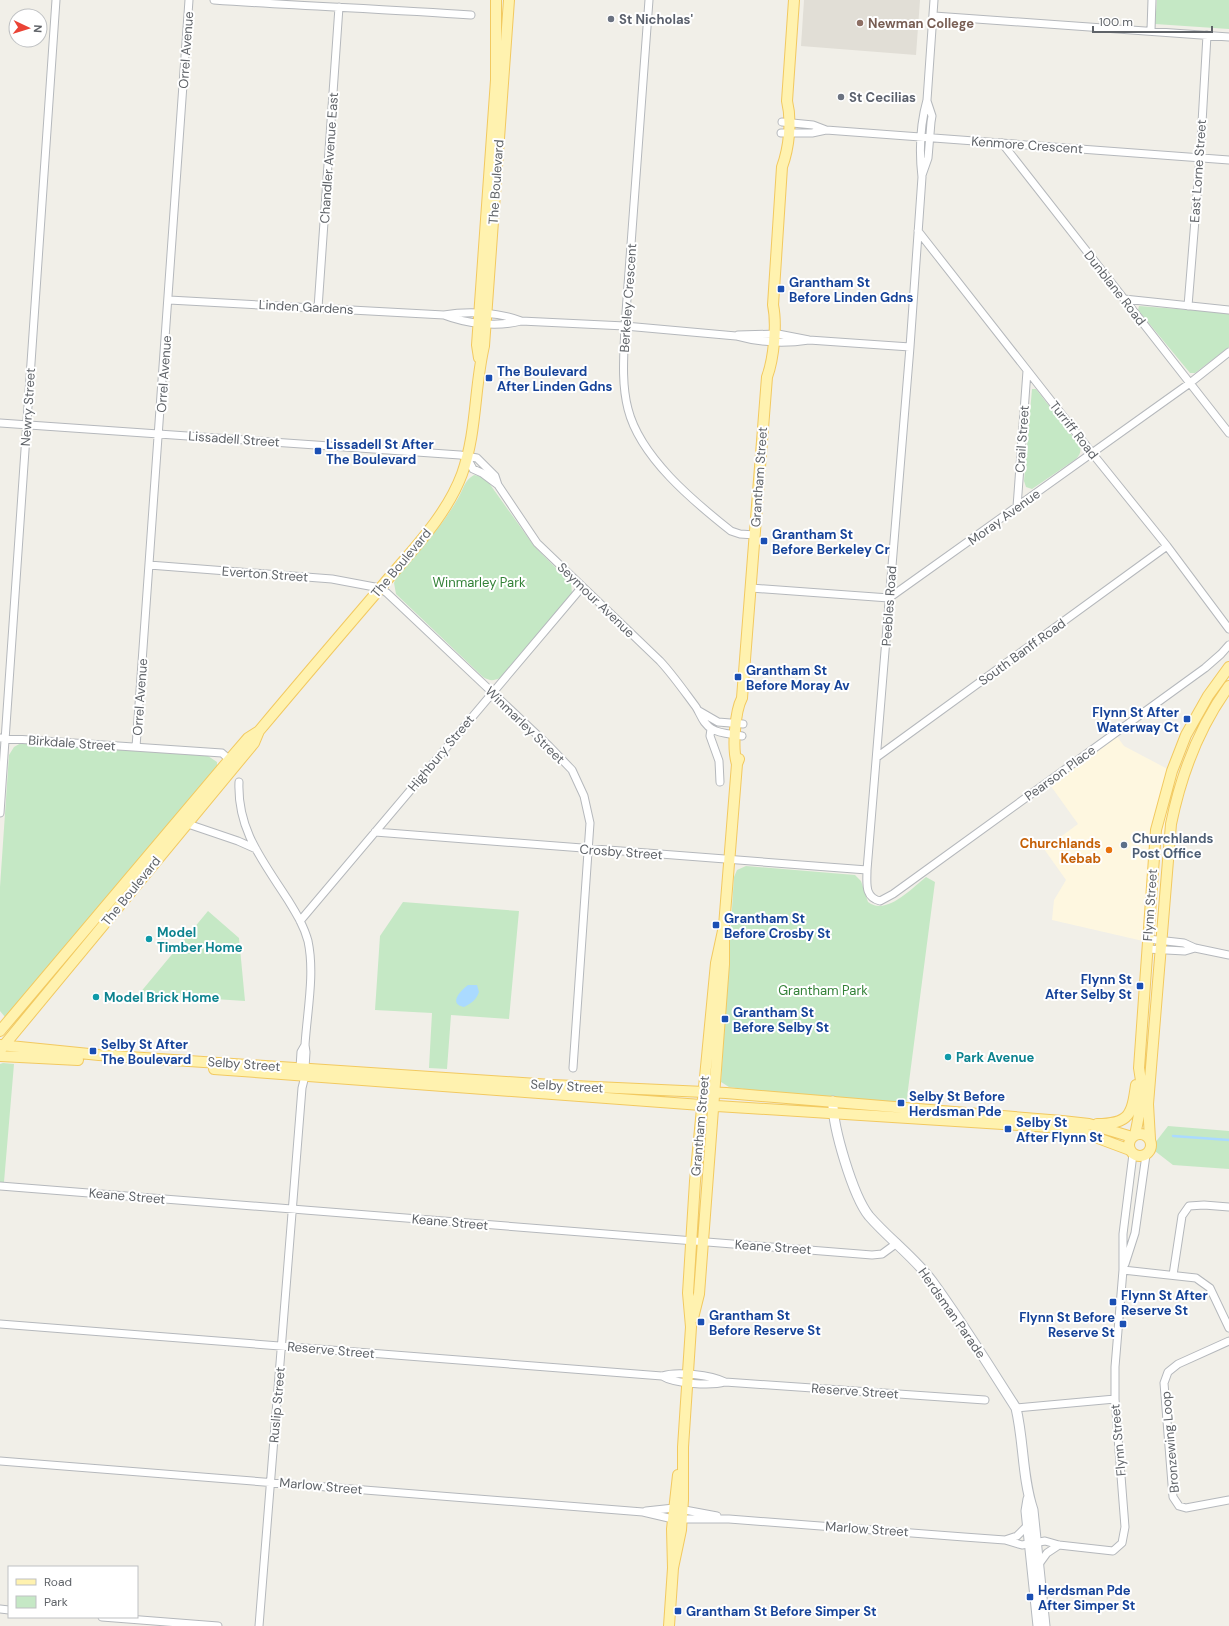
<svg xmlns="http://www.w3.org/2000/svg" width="1229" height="1626" font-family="'DM Sans',sans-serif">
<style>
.commercial{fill:#fef7e0}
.education{fill:#e1ded6}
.green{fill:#c5e8c5}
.water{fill:#aadaff}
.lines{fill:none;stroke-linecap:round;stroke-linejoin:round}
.stream{stroke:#aadaff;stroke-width:2.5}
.minor-casing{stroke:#b5b8bc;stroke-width:9}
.secondary-casing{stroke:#b6babf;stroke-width:11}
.primary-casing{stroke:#f2c960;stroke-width:12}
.minor{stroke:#fff;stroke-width:7}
.secondary{stroke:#fff;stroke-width:9}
.primary{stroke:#fff2af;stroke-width:10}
.worship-dot{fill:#6b7280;stroke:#fff;stroke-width:1.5}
.education-dot{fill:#8d6e63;stroke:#fff;stroke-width:1.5}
.transit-dot{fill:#1a4fb4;stroke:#fff;stroke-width:1.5}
.service-dot{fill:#5c6f8a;stroke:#fff;stroke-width:1.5}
.food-dot{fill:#e8710a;stroke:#fff;stroke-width:1.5}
.culture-dot{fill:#0f9aa8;stroke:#fff;stroke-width:1.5}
.labels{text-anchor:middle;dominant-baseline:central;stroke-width:4;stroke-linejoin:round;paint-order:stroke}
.worship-label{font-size:13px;font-weight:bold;fill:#5b616d;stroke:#fff;text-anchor:start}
.education-label{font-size:13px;font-weight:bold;fill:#785e54;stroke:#fff;text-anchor:start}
.street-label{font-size:13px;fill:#5f6368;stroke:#fff}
.transit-label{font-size:13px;font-weight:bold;fill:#164399;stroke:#fff;text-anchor:start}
.park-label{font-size:13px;fill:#348238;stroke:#fff}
.service-label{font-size:13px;font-weight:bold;fill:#4e5e75;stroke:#fff;text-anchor:start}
.food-label{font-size:13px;font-weight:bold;fill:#c56008;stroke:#fff;text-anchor:end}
.culture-label{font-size:13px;font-weight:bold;fill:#0d838f;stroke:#fff;text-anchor:start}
</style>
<rect width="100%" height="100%" fill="#f1efe8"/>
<path class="commercial" d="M 1116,735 L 1124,746 L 1179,775 L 1169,809 L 1161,846 L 1156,944 L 1052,920 L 1054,900 L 1066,880 L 1044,849 L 1078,824 L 1048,782 Z"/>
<path class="education" d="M 804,0 L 920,0 L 916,55 L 801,46 Z"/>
<path class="green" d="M 1157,0 L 1229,0 L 1229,29 L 1155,24 Z
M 1139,306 L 1229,313 L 1229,347 L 1195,373 L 1190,373 L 1138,310 Z
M 1032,389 L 1036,389 L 1078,443 C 1082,449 1081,454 1076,459 L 1032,489 L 1026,487 L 1024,481 Z
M 474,475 L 484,477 L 489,483 L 534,546 L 571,583 L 572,593 L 500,678 C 493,681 490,681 483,677 L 396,594 L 394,583 L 396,578 C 417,553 441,528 457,500 C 463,491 464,480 474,475 Z
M 21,743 L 208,756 L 217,762 L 217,769 L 112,897 L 5,1017 L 0,1011 L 0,887 L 9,755 L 14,747 Z
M 746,866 L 855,875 L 861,881 L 868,902 C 886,916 911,889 926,877 L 935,882 L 906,1105 L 784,1094 L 729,1087 L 721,1082 L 734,877 L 737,870 Z
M 403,902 L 519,911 L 509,1019 L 451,1015 L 447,1069 L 429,1068 L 432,1013 L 375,1010 L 380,936 Z
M 208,911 L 239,938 L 245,1001 L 139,994 Z
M 3,1063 L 14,1064 L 4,1182 L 0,1182 L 0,1064 Z
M 1168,1126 L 1229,1131 L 1229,1169 L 1173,1165 L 1151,1148 Z"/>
<path class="water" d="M 468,985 L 477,985 L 479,992 C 476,1000 472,1003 464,1007 C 448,1004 460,991 468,985 Z"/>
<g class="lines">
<path class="stream" d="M 1173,1136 L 1229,1140"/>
<defs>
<path id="minor" d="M 214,0 C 300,6 385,9 471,15
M 649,0 L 625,326 C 624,353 621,382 628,409 C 640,457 693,501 731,531 L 740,534 L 755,535
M 934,0 L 927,100 C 920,125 919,151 922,177 L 910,347 L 867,870 C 867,883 864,897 880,901 L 893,894 L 1205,668 L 1221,654 L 1229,645
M 934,16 L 1229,37
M 1151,30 L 1152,0
M 782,122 L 813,125 L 826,130 L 1229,160
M 781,133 L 812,133 L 826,130
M 1002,143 L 1229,433
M 922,175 L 928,158 L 931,122 L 932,116 L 927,101
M 918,231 L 1092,453 L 1167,546 L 1229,629
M 1124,299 L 1229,310
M 169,300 L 444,315 C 467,311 499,312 521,321
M 1188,306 L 1200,158 L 1207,35
M 318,308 L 339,7
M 444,315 C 467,324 497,327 521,321 L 625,326 L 736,336 C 761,343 783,344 809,340
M 738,335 L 778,334 L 809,340 L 910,347
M 0,423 L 460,455 L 477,458 L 495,476 L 498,485 L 537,543 L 660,661 C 673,675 684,691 696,707 C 701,715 703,724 712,729 C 720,734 733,734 742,736
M 467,458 L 473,469 L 482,473 L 498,485
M 1017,507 L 1027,371
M 149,565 L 332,579 L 380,588 L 387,593 L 549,746 L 572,770 L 584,796 L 590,823 L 573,1068
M 751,588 L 889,598 L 1190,383 L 1229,352
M 699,711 L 718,722 L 743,724
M 711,729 L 710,736 L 719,761 L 720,782
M 0,738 L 222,753 L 232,762
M 136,747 L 189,0
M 877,757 L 1167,546
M 239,782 C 237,830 263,861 288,900 C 296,913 304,926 308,941 C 315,974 307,1012 305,1045 L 306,1052 L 305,1068
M 0,813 L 56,0
M 185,823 L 238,841 L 256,849
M 375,832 L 867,870
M 300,921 L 582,587
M 1148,939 L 1184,943 L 1195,948 L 1229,955
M 1147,949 L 1185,951 L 1195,948
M 300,1068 L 301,1052 L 305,1045
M 0,1186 L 872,1255 L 882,1254 L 897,1243
M 1125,1264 L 1135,1233 L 1146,1155
M 1123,1270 L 1196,1278 L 1210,1288 L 1229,1328
M 1173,1275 L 1182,1216 L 1189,1206 L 1204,1205 L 1229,1207
M 0,1324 L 662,1376 C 677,1371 711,1375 725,1382
M 1229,1341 L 1178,1364 L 1168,1372 L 1164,1383 L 1173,1497 L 1179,1506 L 1186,1508 L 1229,1500
M 662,1376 C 675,1384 711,1386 725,1382 L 985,1400
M 1016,1408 L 1115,1399
M 0,1461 L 643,1512 L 673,1519 L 729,1519 L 964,1537 L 1005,1540 L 1022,1545 L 1045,1541 L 1059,1545 L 1113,1551 L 1122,1543 L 1125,1527 L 1115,1399 L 1115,1367 L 1123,1270 L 1123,1234 L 1133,1154
M 646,1511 L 674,1508 L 717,1516
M 1005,1540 L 1017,1536 L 1027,1526
M 1039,1564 L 1047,1553 L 1059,1545
M 0,1609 L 9,1610
M 102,1617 L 218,1626
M 259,1626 L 302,1088 L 305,1076"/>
<path id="secondary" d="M 833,1101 C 832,1126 853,1196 869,1216 C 889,1239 914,1257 932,1281 C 962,1322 989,1366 1016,1408 C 1024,1442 1022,1477 1033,1510 L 1045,1626
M 1028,1499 L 1026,1511 L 1038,1626"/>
<path id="primary" d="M 479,358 L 477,345 L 496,80 L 496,0
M 737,764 C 732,749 735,711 742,698 L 767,377 C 774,358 777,324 773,305 L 782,167 C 789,148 792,121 787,101 L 794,0
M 0,1031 L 229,760 L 248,738 L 259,731 C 300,682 341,634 383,585 C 411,551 446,517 462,474 C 477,432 474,389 484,346 L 509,0
M 0,1045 L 99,1055 L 552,1085 L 726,1093 L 1062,1121 L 1089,1124 L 1132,1137
M 1,1049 L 254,743 L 259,731
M 0,1056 L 78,1060
M 214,1069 L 701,1105 L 1050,1127 L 1087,1134 L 1130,1150
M 1097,1124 C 1130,1124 1132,1114 1136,1085
M1129 1145a11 11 0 1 1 22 0a11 11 0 1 1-22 0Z
M 1135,1135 C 1140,1112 1144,1091 1139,1068 L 1156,830 L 1172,771 L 1186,735 L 1208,696 L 1229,667
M 1150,1139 L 1148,1104 L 1171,824 C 1181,775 1199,727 1229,686
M 693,1318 L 699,1294 L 724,964 L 724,926 L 737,764 L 739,759
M 673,1568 L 681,1530 L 683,1500 L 683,1447 L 691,1327 L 688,1293 L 695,1181 L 716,963 L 724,926
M 669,1626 L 673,1568 L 672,1529 L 678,1475"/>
</defs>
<use href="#minor" class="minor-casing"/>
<use href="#secondary" class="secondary-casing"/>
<use href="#primary" class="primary-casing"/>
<use href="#minor" class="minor"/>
<use href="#secondary" class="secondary"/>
<use href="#primary" class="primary"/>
</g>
<g class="worship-dot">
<circle cx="611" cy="19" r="4"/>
<circle cx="841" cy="97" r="4"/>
</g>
<circle class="education-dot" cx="860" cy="23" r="4"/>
<g class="transit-dot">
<rect x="777" y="285" width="8" height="8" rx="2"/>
<rect x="485" y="374" width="8" height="8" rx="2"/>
<rect x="314" y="447" width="8" height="8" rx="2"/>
<rect x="760" y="537" width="8" height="8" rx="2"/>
<rect x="734" y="673" width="8" height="8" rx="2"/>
<rect x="1183" y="715" width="8" height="8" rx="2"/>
<rect x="712" y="921" width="8" height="8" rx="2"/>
<rect x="1136" y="982" width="8" height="8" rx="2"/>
<rect x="721" y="1015" width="8" height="8" rx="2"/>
<rect x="89" y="1047" width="8" height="8" rx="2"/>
<rect x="897" y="1099" width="8" height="8" rx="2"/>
<rect x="1004" y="1125" width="8" height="8" rx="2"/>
<rect x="1109" y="1298" width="8" height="8" rx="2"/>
<rect x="697" y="1318" width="8" height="8" rx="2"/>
<rect x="1119" y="1320" width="8" height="8" rx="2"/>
<rect x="1026" y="1593" width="8" height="8" rx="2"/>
<rect x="674" y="1607" width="8" height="8" rx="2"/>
</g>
<circle class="service-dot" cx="1124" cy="845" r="4"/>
<circle class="food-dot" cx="1109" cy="850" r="4"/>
<g class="culture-dot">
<circle cx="149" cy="939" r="4"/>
<circle cx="96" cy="997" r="4"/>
<circle cx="948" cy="1057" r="4"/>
</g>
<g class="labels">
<g class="worship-label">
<text x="619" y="19">St Nicholas'</text>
<text x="849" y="97">St Cecilias</text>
</g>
<g class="education-label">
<text x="868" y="23">Newman College</text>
</g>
<g class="street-label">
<text transform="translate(186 50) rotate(-86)">Orrel Avenue</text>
<text transform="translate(1027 145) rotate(4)">Kenmore Crescent</text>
<text transform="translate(329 158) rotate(-86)">Chandler Avenue East</text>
<text transform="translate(1198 171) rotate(-86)">East Lorne Street</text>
<text transform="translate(496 182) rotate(-86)">The Boulevard</text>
<text transform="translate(1115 288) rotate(52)">Dunblane Road</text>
<text transform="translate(628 298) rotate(-86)">Berkeley Crescent</text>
<text transform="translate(306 307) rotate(3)">Linden Gardens</text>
<text transform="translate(164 374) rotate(-86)">Orrel Avenue</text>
<text transform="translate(28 407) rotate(-86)">Newry Street</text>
<text transform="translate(1074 430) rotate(52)">Turriff Road</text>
<text transform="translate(234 439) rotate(4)">Lissadell Street</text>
<text transform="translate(1022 439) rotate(-86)">Crail Street</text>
<text transform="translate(759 477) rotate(-86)">Grantham Street</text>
<text transform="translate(1004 517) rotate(-36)">Moray Avenue</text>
<text transform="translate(401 563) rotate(-50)">The Boulevard</text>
<text transform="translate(265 574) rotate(4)">Everton Street</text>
<text transform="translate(596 600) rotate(44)">Seymour Avenue</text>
<text transform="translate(889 606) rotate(-86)">Peebles Road</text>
<text transform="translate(1022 652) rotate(-36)">South Banff Road</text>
<text transform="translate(140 697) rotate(-86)">Orrel Avenue</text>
<text transform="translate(525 725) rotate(44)">Winmarley Street</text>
<text transform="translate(72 743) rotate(4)">Birkdale Street</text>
<text transform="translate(441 753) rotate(-50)">Highbury Street</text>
<text transform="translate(1060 773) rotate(-36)">Pearson Place</text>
<text transform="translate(621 852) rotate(4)">Crosby Street</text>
<text transform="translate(131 891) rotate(-51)">The Boulevard</text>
<text transform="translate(1150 905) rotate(-86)">Flynn Street</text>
<text transform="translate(244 1064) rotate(4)">Selby Street</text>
<text transform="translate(567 1086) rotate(3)">Selby Street</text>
<text transform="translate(700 1126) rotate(-85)">Grantham Street</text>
<text transform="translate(127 1196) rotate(5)">Keane Street</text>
<text transform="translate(450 1222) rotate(5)">Keane Street</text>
<text transform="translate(773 1247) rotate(4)">Keane Street</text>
<text transform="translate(952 1313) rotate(55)">Herdsman Parade</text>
<text transform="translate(331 1350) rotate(5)">Reserve Street</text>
<text transform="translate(855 1391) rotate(4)">Reserve Street</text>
<text transform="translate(277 1405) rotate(-85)">Ruslip Street</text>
<text transform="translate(1118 1440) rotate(-95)">Flynn Street</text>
<text transform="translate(1170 1442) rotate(-95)">Bronzewing Loop</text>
<text transform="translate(321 1486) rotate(5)">Marlow Street</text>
<text transform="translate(867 1529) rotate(4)">Marlow Street</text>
</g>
<g class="transit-label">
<text x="789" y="282">Grantham St<tspan x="789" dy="15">Before Linden Gdns</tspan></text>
<text x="497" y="371">The Boulevard<tspan x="497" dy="15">After Linden Gdns</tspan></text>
<text x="326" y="444">Lissadell St After<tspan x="326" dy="15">The Boulevard</tspan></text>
<text x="772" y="534">Grantham St<tspan x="772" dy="15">Before Berkeley Cr</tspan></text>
<text x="746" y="670">Grantham St<tspan x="746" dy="15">Before Moray Av</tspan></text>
<text x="1179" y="712" text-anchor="end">Flynn St After<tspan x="1179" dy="15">Waterway Ct</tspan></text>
<text x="724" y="918">Grantham St<tspan x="724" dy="15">Before Crosby St</tspan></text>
<text x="1132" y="979" text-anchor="end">Flynn St<tspan x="1132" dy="15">After Selby St</tspan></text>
<text x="733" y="1012">Grantham St<tspan x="733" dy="15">Before Selby St</tspan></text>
<text x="101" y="1044">Selby St After<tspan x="101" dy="15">The Boulevard</tspan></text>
<text x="909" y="1096">Selby St Before<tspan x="909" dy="15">Herdsman Pde</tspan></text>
<text x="1016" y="1122">Selby St<tspan x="1016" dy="15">After Flynn St</tspan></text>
<text x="1121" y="1295">Flynn St After<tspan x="1121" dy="15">Reserve St</tspan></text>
<text x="709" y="1315">Grantham St<tspan x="709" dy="15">Before Reserve St</tspan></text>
<text x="1115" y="1317" text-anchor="end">Flynn St Before<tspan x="1115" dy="15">Reserve St</tspan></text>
<text x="1038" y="1590">Herdsman Pde<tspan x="1038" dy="15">After Simper St</tspan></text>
<text x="686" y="1611">Grantham St Before Simper St</text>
</g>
<g class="park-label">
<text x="479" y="582">Winmarley Park</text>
<text x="823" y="990">Grantham Park</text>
</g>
<g class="service-label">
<text x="1132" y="838">Churchlands<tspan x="1132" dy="15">Post Office</tspan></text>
</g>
<g class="food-label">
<text x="1101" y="843">Churchlands<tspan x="1101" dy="15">Kebab</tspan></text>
</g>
<g class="culture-label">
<text x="157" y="932">Model<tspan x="157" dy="15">Timber Home</tspan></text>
<text x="104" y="997">Model Brick Home</text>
<text x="956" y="1057">Park Avenue</text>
</g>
</g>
<rect x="8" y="1566" width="130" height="52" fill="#ffffff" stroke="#bfc1c3"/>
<rect x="16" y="1579" width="20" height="6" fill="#fff2af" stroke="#bfc1c3"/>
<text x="44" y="1586" font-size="12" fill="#5f6368">Road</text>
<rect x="16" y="1596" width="20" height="12" fill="#c5e8c5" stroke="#bfc1c3"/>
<text x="44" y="1606" font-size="12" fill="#5f6368">Park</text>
<g transform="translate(28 28) rotate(94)"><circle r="19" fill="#ffffff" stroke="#bfc1c3"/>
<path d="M0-3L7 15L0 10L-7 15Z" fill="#ea4335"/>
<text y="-6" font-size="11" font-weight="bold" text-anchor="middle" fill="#5f6368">N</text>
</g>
<path d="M1093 26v6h119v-6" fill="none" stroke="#5f6368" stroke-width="2"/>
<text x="1099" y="26" font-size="12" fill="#5f6368" stroke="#ffffff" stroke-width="3" paint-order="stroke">100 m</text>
</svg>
